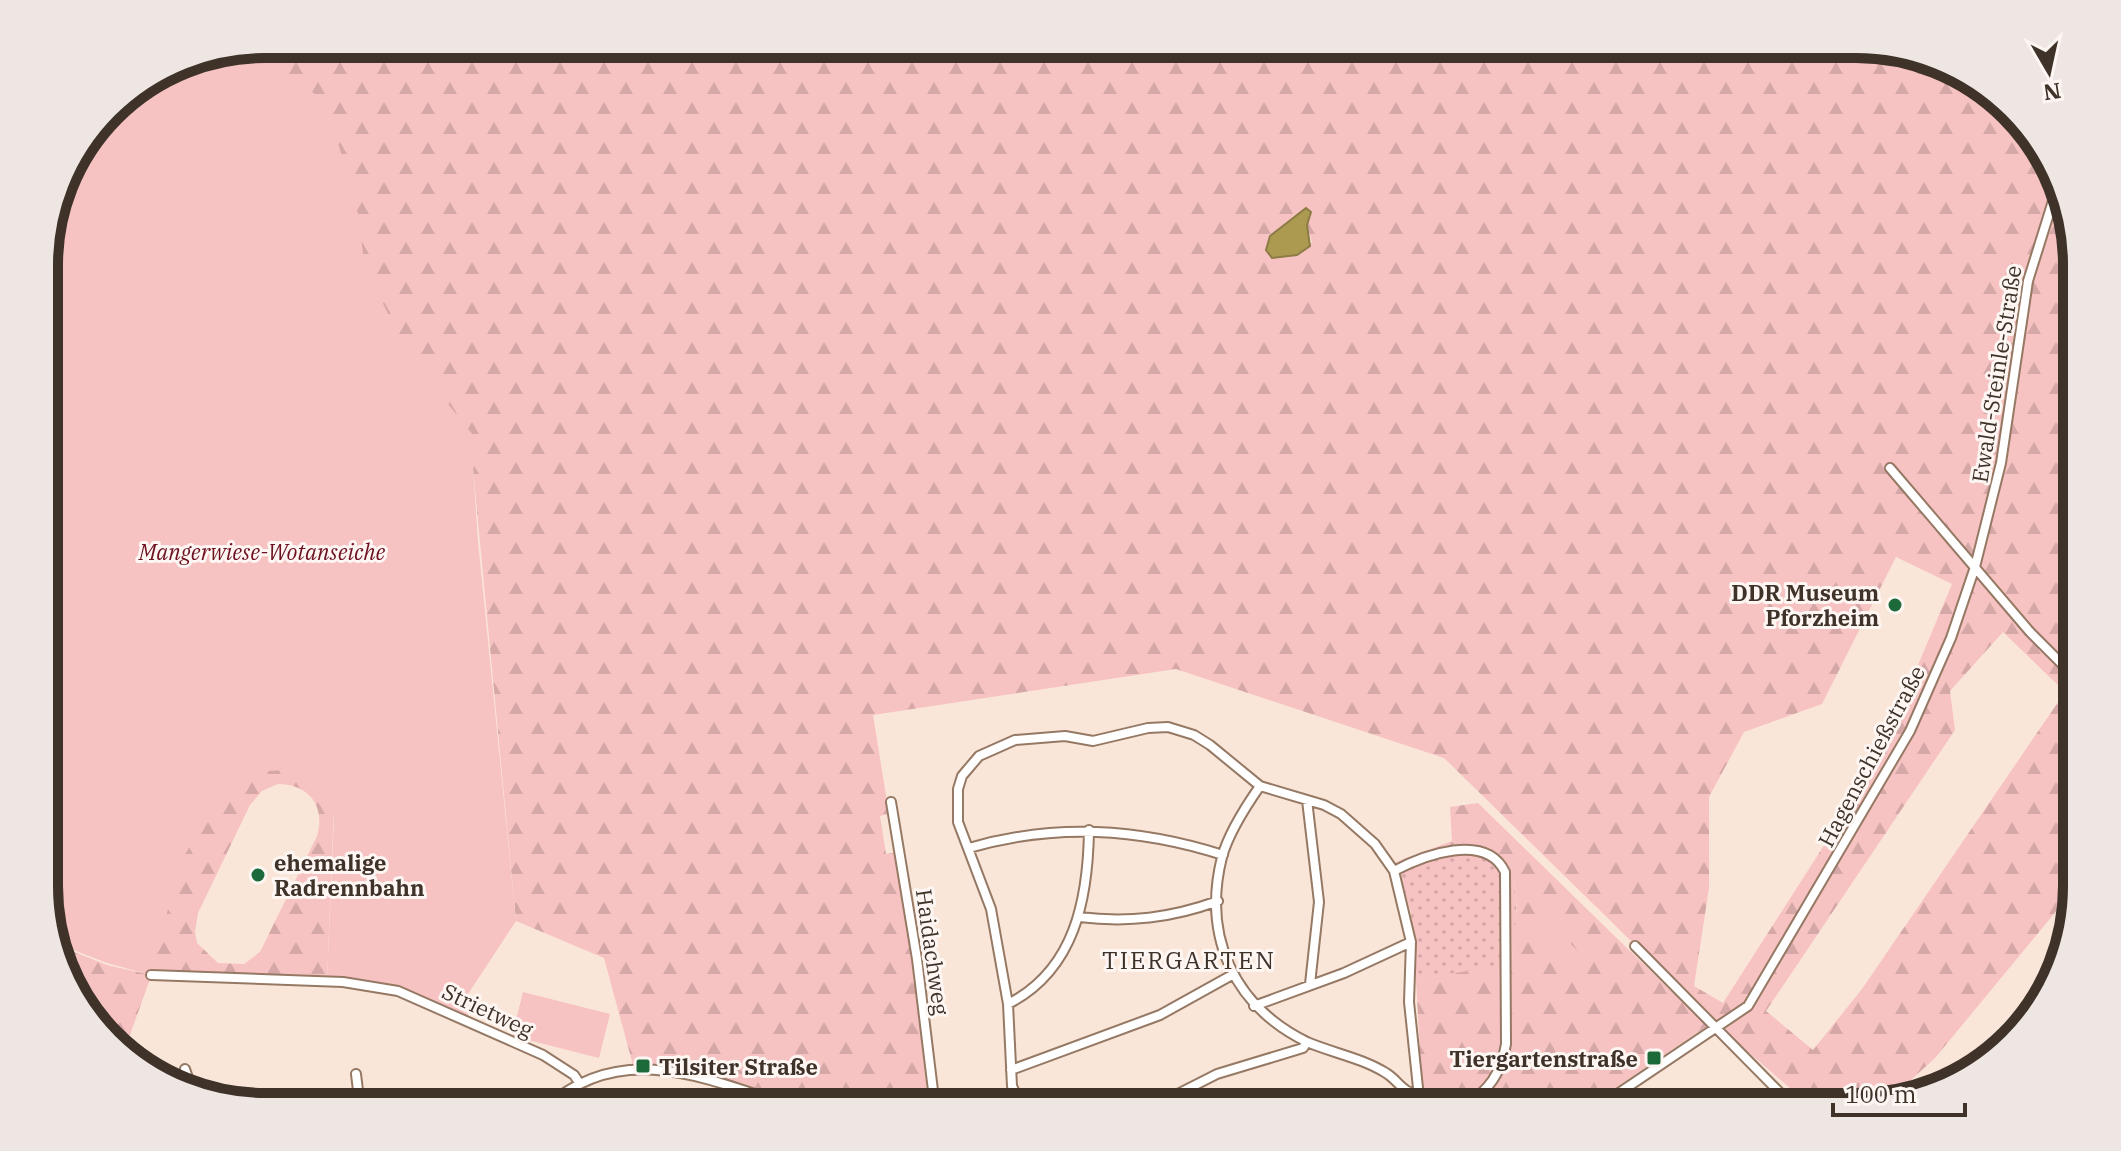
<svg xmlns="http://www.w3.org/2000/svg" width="2121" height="1151" font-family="'IBM Plex Serif',serif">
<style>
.grass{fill:url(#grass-dots)}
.forest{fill:url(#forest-firs);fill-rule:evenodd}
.green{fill:#f7c2c2}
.water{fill:#ad9a51;stroke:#8c7b45;stroke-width:2}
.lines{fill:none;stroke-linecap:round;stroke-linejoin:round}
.minor-casing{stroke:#967964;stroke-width:12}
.minor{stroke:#fff;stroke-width:8}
.poi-dot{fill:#1c6a3a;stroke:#fdf6f2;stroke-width:3}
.labels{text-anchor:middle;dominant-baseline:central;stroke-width:6;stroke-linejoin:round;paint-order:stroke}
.street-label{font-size:22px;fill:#3e3229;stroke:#fdf6f2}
.park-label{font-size:22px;font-style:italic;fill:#6e1120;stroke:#fdf6f2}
.poi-label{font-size:22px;font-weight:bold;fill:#3e3229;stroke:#fdf6f2;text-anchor:end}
.neighbourhood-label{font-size:24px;letter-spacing:2px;fill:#3e3229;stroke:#fdf6f2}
.rim{fill:none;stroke:#3e3229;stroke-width:10}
</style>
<defs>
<pattern id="grass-dots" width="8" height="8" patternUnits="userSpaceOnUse" patternTransform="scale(2)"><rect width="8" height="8" fill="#f7c2c2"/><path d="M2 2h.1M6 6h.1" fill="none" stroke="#d5a7a7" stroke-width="1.8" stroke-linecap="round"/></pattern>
<pattern id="forest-firs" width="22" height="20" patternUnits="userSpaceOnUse" patternTransform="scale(2)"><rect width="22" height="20" fill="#f7c2c2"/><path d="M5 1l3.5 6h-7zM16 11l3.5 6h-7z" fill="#d5a7a7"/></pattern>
</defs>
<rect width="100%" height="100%" fill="#fae6d8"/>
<path class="grass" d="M 1452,841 C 1467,844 1488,844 1499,855 C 1526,881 1514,932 1512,964 L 1416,980 L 1411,913 L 1396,862 Z"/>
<path class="forest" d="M 265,44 L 1856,44 L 1954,67 L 2039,142 L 2075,237 L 2077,886 L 1935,1058 L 1888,1101 L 1870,1107 L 1812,1107 L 1717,1025 L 1444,758 L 1176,669 L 873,715 L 889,814 L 880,816 L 886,854 L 894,853 L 912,960 L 929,1107 L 812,1107 L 682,1068 L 633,1065 L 604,958 L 516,921 L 473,469 L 335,780 L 327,980 L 151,976 L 125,1049 L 89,1020 L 59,946 L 107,965 L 151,975 L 159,941 L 45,250 L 67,167 L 119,99 L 181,61 ZM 1306,208 L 1311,215 L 1307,225 L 1312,242 L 1302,253 L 1288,257 L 1285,223 ZM 1896,557 L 1952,584 L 1884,746 L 1839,822 L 1723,1003 L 1694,986 L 1709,888 L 1709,797 L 1744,732 L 1822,704 ZM 2003,632 L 2065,692 L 1862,989 L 1813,1050 L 1766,1011 L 1955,730 L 1950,691 ZM 278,784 C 309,784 326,807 317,836 L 260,952 L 244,964 L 218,963 L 197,943 L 195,932 L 198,913 L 250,805 L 262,791 Z
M 1478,803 L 1707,1026 L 1587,1107 L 1423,1107 L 1416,980 L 1512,963 C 1517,898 1532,854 1452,841 L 1450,807 Z"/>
<path class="green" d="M 245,48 L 315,94 L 321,124 L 339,146 L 358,214 L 364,261 L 378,294 L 411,358 L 481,445 L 473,469 L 478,541 L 516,921 L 468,994 L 468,1020 L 414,994 L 327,980 L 334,818 L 316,786 L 286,770 L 268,771 L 249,779 L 202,826 L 180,863 L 151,975 L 107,963 L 58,944 L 46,915 L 45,250 L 67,167 L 119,99 L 181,61 Z
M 1551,922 L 1581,955 L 1560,973 L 1530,940 Z
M 523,992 L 610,1014 L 599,1058 L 512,1036 Z"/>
<path class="water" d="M 1306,208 L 1311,212 L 1307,225 L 1310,246 L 1297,255 L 1272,258 L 1266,250 L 1270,236 Z"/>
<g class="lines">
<defs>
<path id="minor" d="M 1890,468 L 2030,632 L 2076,678
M 1260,786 C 1246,806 1229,832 1222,857 C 1202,937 1234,1006 1307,1042
M 1307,800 L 1319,902 L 1310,984
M 891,802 L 917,959 L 935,1107
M 969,848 C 1055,823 1138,828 1223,855
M 1394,871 C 1424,855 1486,832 1505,872 L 1506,1044 C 1501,1074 1489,1090 1464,1107
M 1079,917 C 1128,923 1171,918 1218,901
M 1635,946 L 1794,1107
M 151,975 L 343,982 L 398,991 L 543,1055 L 574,1075 L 580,1084
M 1008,1004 C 1075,970 1088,899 1089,830
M 1254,1006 L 1344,973 L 1411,942
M 185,1069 L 192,1090
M 1011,1070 L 1160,1015 L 1232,975
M 1976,1071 L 1984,1064
M 356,1074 L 360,1107
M 547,1107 C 621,1038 711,1080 793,1107
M 730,1107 L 737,1089
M 1022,1107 L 1012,1086 L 1008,1004 L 991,909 L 958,822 L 958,789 L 962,776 L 979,756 L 1015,740 L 1065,736 L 1093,741 L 1148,728 L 1168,727 L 1194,735 L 1210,745 L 1260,786 L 1324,805 L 1341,814 L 1375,844 L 1394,871 L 1411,942 L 1409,1002 L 1420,1107
M 1152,1107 L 1217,1074 L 1303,1048 L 1307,1042 C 1333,1053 1362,1058 1386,1073 C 1398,1080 1404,1095 1418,1093
M 1598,1107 L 1748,1006 L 1910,731 L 1951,638 L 1975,567 L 2001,463 L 2028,281 L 2057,188"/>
</defs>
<use href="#minor" class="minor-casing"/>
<use href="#minor" class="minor"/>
</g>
<g class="poi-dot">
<circle cx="1895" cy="605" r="8"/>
<circle cx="258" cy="875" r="8"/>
<rect x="1646" y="1050" width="16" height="16" rx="4"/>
<rect x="635" y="1058" width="16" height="16" rx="4"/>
</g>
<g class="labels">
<g class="street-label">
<text transform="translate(1996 374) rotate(-81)">Ewald-Steinle-Straße</text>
<text transform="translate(1871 756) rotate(-62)">Hagenschießstraße</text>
<text transform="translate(933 952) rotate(82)">Haidachweg</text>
<text transform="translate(488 1010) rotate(25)">Strietweg</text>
</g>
<g class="park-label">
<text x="262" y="551">Mangerwiese-Wotanseiche</text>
</g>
<g class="poi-label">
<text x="1879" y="592">DDR Museum<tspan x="1879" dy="25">Pforzheim</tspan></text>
<text x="274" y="862" text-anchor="start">ehemalige<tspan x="274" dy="25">Radrennbahn</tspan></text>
<text x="1638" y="1058">Tiergartenstraße</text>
<text x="659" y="1066" text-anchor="start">Tilsiter Straße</text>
</g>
<g class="neighbourhood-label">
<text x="1189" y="960">TIERGARTEN</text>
</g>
</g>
<path d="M0 0H2121V1151H0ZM265 58H1856A207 207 0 0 1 2063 265V886A207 207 0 0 1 1856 1093H265A207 207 0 0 1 58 886V265A207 207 0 0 1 265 58Z" fill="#eee6e2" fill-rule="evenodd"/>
<path class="rim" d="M265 58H1856A207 207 0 0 1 2063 265V886A207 207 0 0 1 1856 1093H265A207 207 0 0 1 58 886V265A207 207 0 0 1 265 58Z"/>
<g transform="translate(2049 72) rotate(171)" stroke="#fdf6f2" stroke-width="6" paint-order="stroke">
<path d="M0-6L14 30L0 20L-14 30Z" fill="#3e3229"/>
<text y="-12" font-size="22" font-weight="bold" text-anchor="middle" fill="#3e3229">N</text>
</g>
<path d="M1833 1103v12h132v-12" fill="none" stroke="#3e3229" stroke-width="4"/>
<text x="1845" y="1103" font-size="24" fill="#3e3229" stroke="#fdf6f2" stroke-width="6" paint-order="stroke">100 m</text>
</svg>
